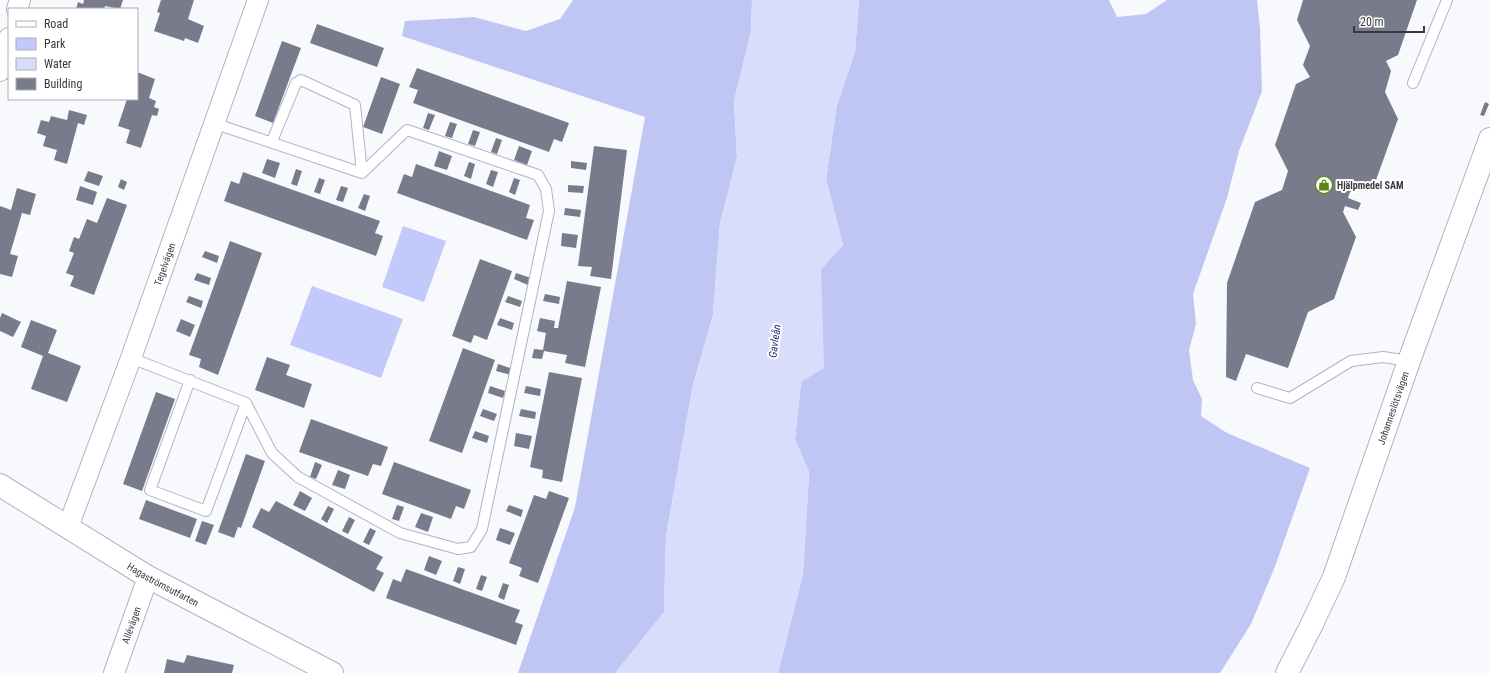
<svg xmlns="http://www.w3.org/2000/svg" width="1490" height="673" font-family="'Roboto Condensed',sans-serif">
<style>
.green{fill:#c3c9fb}
.forest{fill:#c0c6f4}
.water{fill:#d8ddfc}
.building{fill:#787b8c}
.lines{fill:none;stroke-linecap:round;stroke-linejoin:round}
.lane-casing{stroke:#b0b3c6;stroke-width:12}
.street-casing{stroke:#b0b3c6;stroke-width:22}
.secondary-casing{stroke:#b0b3c6;stroke-width:24}
.lane{stroke:#fff;stroke-width:10}
.street{stroke:#fff;stroke-width:20}
.secondary{stroke:#fff;stroke-width:22}
.labels{text-anchor:middle;dominant-baseline:central;stroke-width:4;stroke-linejoin:round;paint-order:stroke}
.poi-label{font-size:10px;font-weight:bold;fill:#383941;stroke:#fff;text-anchor:start}
.street-label{font-size:10px;fill:#383941;stroke:#fff}
.water-label{font-size:11px;font-style:italic;fill:#2a2277;stroke:#fff}
</style>
<rect width="100%" height="100%" fill="#f8f9fd"/>
<path class="green" d="M 403,226 L 446,241 L 424,302 L 382,287 Z
M 312,286 L 403,319 L 381,378 L 290,345 Z"/>
<path class="forest" d="M 573,0 L 752,0 L 751,32 L 734,101 L 737,157 L 720,224 L 713,315 L 693,385 L 666,536 L 664,612 L 616,673 L 518,673 L 575,507 L 645,117 L 402,36 L 405,21 L 474,17 L 526,31 L 560,19 Z
M 859,0 L 1109,0 L 1117,17 L 1146,14 L 1167,0 L 1257,0 L 1260,28 L 1262,91 L 1239,151 L 1227,198 L 1193,294 L 1196,324 L 1189,350 L 1193,380 L 1202,399 L 1201,416 L 1227,433 L 1310,468 L 1274,569 L 1251,624 L 1220,673 L 778,673 L 803,574 L 809,472 L 795,440 L 801,382 L 821,269 L 843,245 L 826,179 L 837,105 L 855,52 Z"/>
<path class="water" d="M 752,0 L 859,0 L 855,52 L 837,105 L 826,179 L 843,245 L 821,269 L 824,368 L 801,382 L 795,440 L 809,472 L 803,574 L 778,673 L 616,673 L 617,670 L 664,612 L 666,536 L 693,385 L 713,315 L 720,224 L 737,157 L 734,101 L 751,32 Z"/>
<path class="building" d="M 84,0 L 123,0 L 120,9 L 105,6 L 104,9 L 76,9 L 78,2 L 83,4 Z
M 161,0 L 194,0 L 188,19 L 204,26 L 198,43 L 185,38 L 184,41 L 154,31 L 160,13 L 157,12 Z
M 1303,0 L 1417,0 L 1398,55 L 1386,61 L 1391,71 L 1385,92 L 1398,119 L 1376,180 L 1350,192 L 1348,198 L 1361,203 L 1358,210 L 1345,206 L 1343,212 L 1356,237 L 1334,299 L 1308,312 L 1288,368 L 1246,354 L 1236,381 L 1226,377 L 1227,283 L 1255,202 L 1282,190 L 1288,171 L 1275,145 L 1296,84 L 1310,77 L 1303,65 L 1310,46 L 1297,20 Z
M 317,24 L 384,48 L 377,67 L 310,43 Z
M 282,41 L 301,48 L 273,123 L 255,116 Z
M 417,68 L 569,123 L 562,142 L 554,139 L 549,152 L 413,103 L 418,90 L 409,87 Z
M 137,72 L 155,79 L 149,98 L 156,101 L 154,107 L 159,109 L 157,116 L 152,115 L 141,148 L 126,143 L 130,130 L 118,126 L 127,99 L 137,99 Z
M 381,77 L 400,84 L 382,134 L 363,127 Z
M 1485,102 L 1489,104 L 1484,116 L 1480,115 Z
M 69,110 L 87,115 L 84,125 L 78,123 L 67,164 L 54,160 L 57,150 L 43,146 L 46,136 L 37,133 L 41,120 L 49,122 L 51,116 L 67,120 Z
M 428,113 L 435,115 L 429,130 L 423,128 Z
M 450,122 L 457,124 L 452,138 L 445,136 Z
M 473,130 L 480,132 L 475,146 L 468,144 Z
M 496,138 L 502,140 L 497,154 L 491,152 Z
M 519,146 L 532,151 L 527,165 L 514,160 Z
M 594,146 L 627,150 L 611,279 L 590,276 L 592,267 L 578,266 Z
M 439,151 L 452,156 L 447,170 L 434,166 Z
M 267,159 L 280,163 L 275,178 L 262,173 Z
M 571,161 L 587,163 L 586,170 L 571,168 Z
M 469,162 L 475,164 L 471,179 L 464,176 Z
M 416,164 L 530,205 L 526,218 L 534,220 L 527,240 L 397,193 L 404,174 L 412,177 Z
M 296,169 L 302,171 L 297,186 L 291,184 Z
M 491,170 L 498,172 L 493,187 L 486,184 Z
M 88,171 L 103,176 L 99,186 L 84,181 Z
M 243,172 L 380,221 L 375,233 L 383,236 L 376,256 L 224,201 L 231,181 L 239,184 Z
M 319,178 L 325,180 L 320,194 L 314,192 Z
M 514,178 L 520,180 L 515,195 L 509,192 Z
M 121,179 L 127,182 L 124,190 L 118,187 Z
M 568,185 L 584,186 L 583,193 L 568,192 Z
M 80,186 L 97,192 L 93,205 L 76,200 Z
M 341,186 L 348,188 L 343,202 L 336,200 Z
M 17,188 L 36,194 L 30,215 L 22,213 L 10,254 L 18,256 L 12,277 L 0,274 L 0,206 L 11,210 Z
M 364,194 L 370,196 L 365,211 L 358,208 Z
M 107,198 L 127,205 L 94,295 L 70,286 L 74,276 L 66,273 L 74,253 L 69,251 L 74,237 L 79,239 L 87,219 L 97,223 Z
M 565,208 L 581,210 L 580,217 L 564,215 Z
M 562,233 L 578,235 L 576,248 L 561,246 Z
M 230,241 L 262,253 L 218,375 L 199,367 L 201,359 L 189,355 Z
M 205,251 L 219,256 L 217,263 L 202,257 Z
M 480,259 L 512,271 L 487,340 L 474,335 L 471,343 L 452,336 Z
M 197,273 L 211,278 L 209,285 L 194,280 Z
M 516,273 L 531,278 L 528,285 L 514,279 Z
M 567,281 L 601,287 L 585,367 L 565,363 L 567,355 L 544,351 L 542,359 L 532,358 L 534,349 L 543,350 L 546,333 L 537,331 L 540,318 L 555,321 L 554,328 L 558,328 Z
M 545,294 L 560,297 L 559,304 L 543,301 Z
M 189,296 L 203,301 L 201,308 L 186,302 Z
M 508,296 L 522,301 L 520,307 L 505,302 Z
M 2,313 L 21,322 L 13,337 L 0,331 L 0,318 Z
M 500,318 L 514,323 L 512,330 L 497,325 Z
M 181,319 L 195,325 L 190,337 L 176,331 Z
M 31,320 L 57,330 L 48,353 L 81,366 L 67,402 L 31,389 L 43,356 L 21,347 Z
M 463,348 L 495,360 L 462,453 L 429,441 Z
M 267,357 L 290,365 L 286,375 L 312,384 L 304,408 L 255,390 Z
M 498,364 L 513,369 L 511,375 L 496,371 Z
M 549,372 L 582,378 L 562,482 L 542,478 L 543,470 L 530,467 Z
M 490,386 L 505,391 L 503,398 L 488,393 Z
M 526,386 L 541,389 L 540,396 L 524,393 Z
M 156,392 L 175,399 L 142,491 L 123,484 Z
M 483,409 L 497,414 L 494,421 L 480,416 Z
M 521,409 L 536,412 L 535,419 L 519,416 Z
M 311,419 L 388,447 L 381,466 L 373,464 L 368,476 L 299,452 Z
M 475,431 L 489,436 L 487,443 L 472,438 Z
M 516,433 L 532,436 L 529,449 L 514,446 Z
M 246,454 L 265,461 L 241,528 L 233,525 L 238,527 L 234,538 L 218,532 Z
M 315,462 L 322,465 L 316,479 L 310,477 Z
M 394,462 L 471,490 L 464,509 L 456,506 L 451,519 L 382,494 Z
M 338,470 L 350,475 L 345,489 L 332,485 Z
M 300,491 L 312,498 L 305,511 L 293,505 Z
M 549,491 L 569,498 L 538,583 L 519,576 L 522,568 L 509,563 L 534,495 L 546,499 Z
M 146,500 L 197,519 L 190,538 L 139,519 Z
M 276,501 L 383,557 L 376,569 L 384,573 L 374,592 L 252,527 L 261,508 L 269,512 Z
M 397,505 L 404,507 L 399,521 L 392,519 Z
M 509,505 L 523,510 L 521,517 L 506,511 Z
M 328,506 L 334,509 L 327,523 L 321,519 Z
M 421,513 L 433,517 L 428,532 L 415,527 Z
M 349,517 L 355,520 L 348,534 L 342,531 Z
M 202,521 L 214,525 L 206,545 L 195,541 Z
M 370,528 L 376,531 L 369,545 L 363,542 Z
M 500,528 L 515,533 L 510,545 L 496,540 Z
M 429,556 L 442,561 L 436,575 L 424,570 Z
M 458,567 L 465,569 L 460,584 L 453,581 Z
M 406,569 L 520,610 L 515,622 L 523,625 L 516,645 L 386,598 L 393,579 L 401,582 Z
M 481,575 L 487,577 L 482,591 L 476,589 Z
M 503,583 L 509,585 L 504,600 L 498,597 Z
M 187,655 L 234,665 L 232,673 L 164,673 L 167,659 L 184,663 Z"/>
<g class="lines">
<defs>
<path id="lane" d="M 1413,83 L 1447,0
M 213,123 L 362,173 L 355,105 L 301,80 L 296,83 L 272,141
M 131,358 L 246,403 L 206,511 L 150,490 L 190,380
M 1257,388 L 1290,398 L 1351,361 L 1383,357 L 1409,361
M 246,403 L 272,453 L 298,477 L 400,533 L 458,549 L 471,547 L 482,529 L 549,211 L 546,189 L 538,175 L 407,130 L 362,173"/>
<g id="street">
<path d="M 17,9 L 20,0"/>
<path d="M 0,71 L 9,38"/>
<path id="s1" d="M 68,527 L 131,358 L 258,0"/>
<path id="s2" d="M 114,673 L 148,577"/>
</g>
<g id="secondary">
<path id="s3" d="M 0,485 L 148,577 L 332,673"/>
<path id="s4" d="M 1287,673 L 1311,626 L 1334,577 L 1409,361 L 1490,139"/>
</g>
</defs>
<use href="#lane" class="lane-casing"/>
<use href="#street" class="street-casing"/>
<use href="#secondary" class="secondary-casing"/>
<use href="#lane" class="lane"/>
<use href="#street" class="street"/>
<use href="#secondary" class="secondary"/>
</g>
<defs>
<symbol id="shop-ring" viewBox="-11 -11 22 22"><circle r="9.5" fill="#fff" stroke="#5c8715" stroke-width="1.5"/><path d="M-5-2.5h2.3a2.7 3.5 0 0 1 5.4 0H5L5.5 6h-11ZM-1.5-2.5h3a1.5 2.3 0 0 0-3 0Z" fill="#5c8715"/></symbol>
</defs>
<g fill-rule="evenodd">
<use href="#shop-ring" x="1314" y="175" width="20" height="20"/>
</g>
<g class="labels">
<g class="poi-label">
<text x="1337" y="185">Hjälpmedel SAM</text>
</g>
<g class="street-label">
<text stroke="none"><textPath href="#s1" startOffset="280">Tegelvägen</textPath></text>
<text stroke="none"><textPath href="#s4" startOffset="286">Johanneslötsvägen</textPath></text>
<text stroke="none"><textPath href="#s3" startOffset="191">Hagaströmsutfarten</textPath></text>
<text stroke="none"><textPath href="#s2" startOffset="51">Allévägen</textPath></text>
</g>
<g class="water-label">
<text transform="translate(775 341) rotate(-82)">Gavleån</text>
</g>
</g>
<rect x="8" y="8" width="130" height="92" fill="#ffffff" stroke="#afb0b3"/>
<rect x="16" y="21" width="20" height="6" fill="#ffffff" stroke="#afb0b3"/>
<text x="44" y="28" font-size="12" fill="#383941">Road</text>
<rect x="16" y="38" width="20" height="12" fill="#c3c9fb" stroke="#afb0b3"/>
<text x="44" y="48" font-size="12" fill="#383941">Park</text>
<rect x="16" y="58" width="20" height="12" fill="#d8ddfc" stroke="#afb0b3"/>
<text x="44" y="68" font-size="12" fill="#383941">Water</text>
<rect x="16" y="78" width="20" height="12" fill="#787b8c" stroke="#afb0b3"/>
<text x="44" y="88" font-size="12" fill="#383941">Building</text>
<path d="M1354 26v6h70v-6" fill="none" stroke="#383941" stroke-width="2"/>
<text x="1360" y="26" font-size="12" fill="#383941" stroke="#ffffff" stroke-width="3" paint-order="stroke">20 m</text>
</svg>
